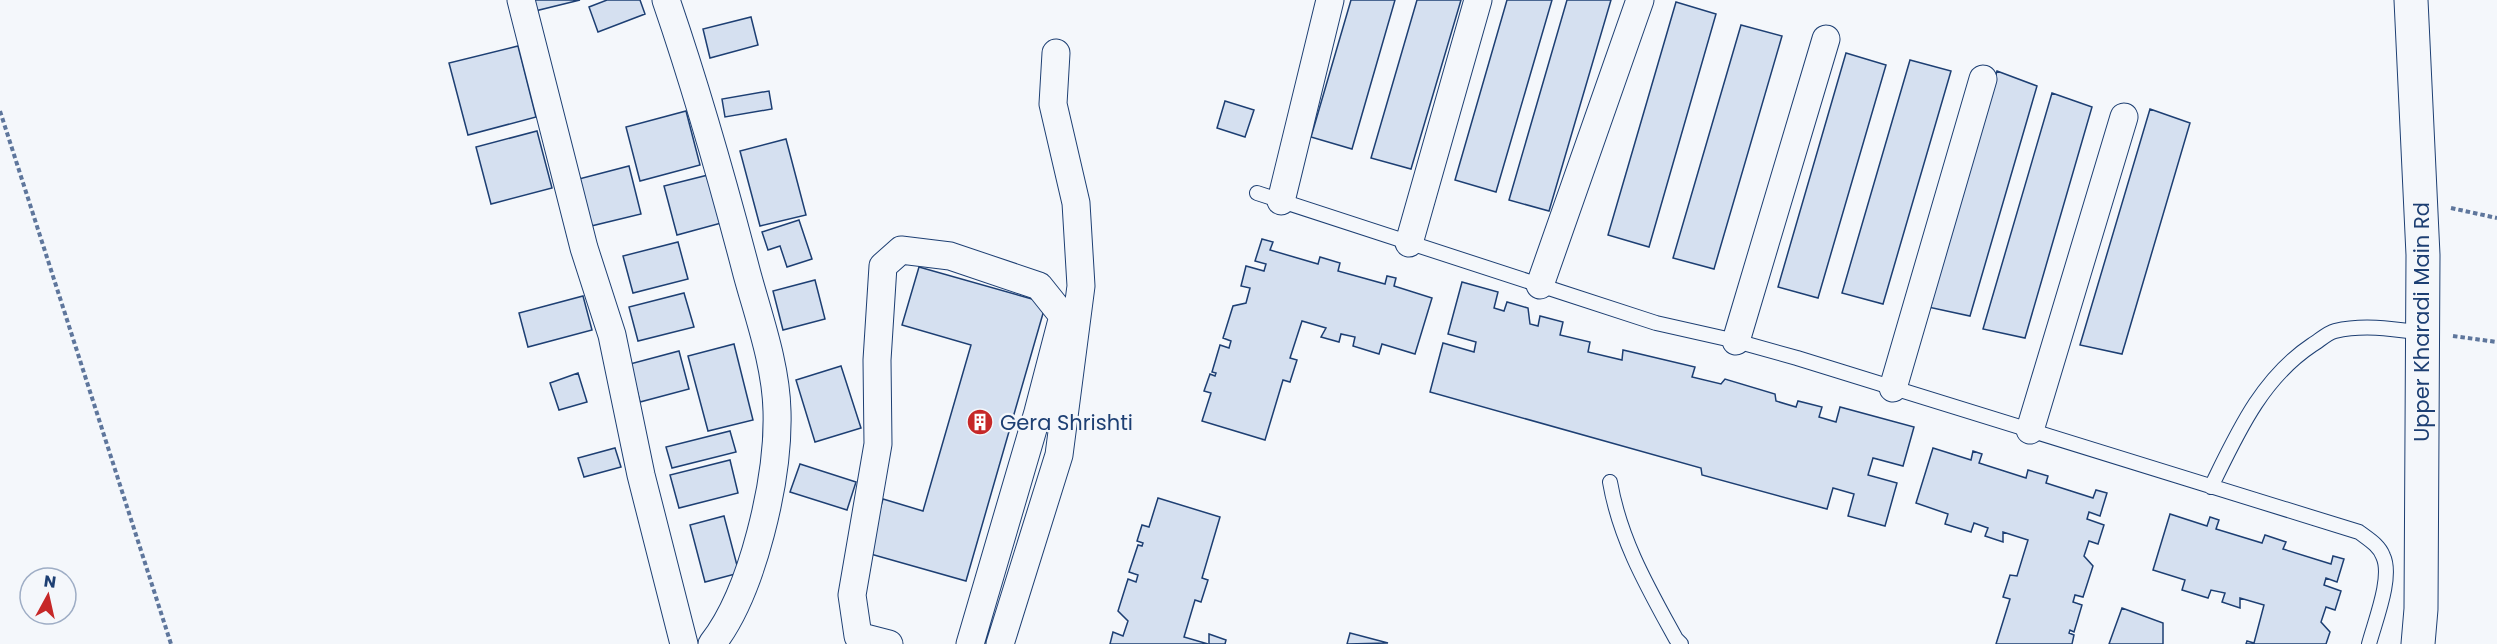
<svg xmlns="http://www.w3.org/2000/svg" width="2497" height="644" font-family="Poppins,sans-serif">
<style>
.building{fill:#d5e0f0;stroke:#1d3f73;stroke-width:1.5}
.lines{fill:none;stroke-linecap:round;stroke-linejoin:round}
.lane-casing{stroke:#1d3f73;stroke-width:16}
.street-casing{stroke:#1d3f73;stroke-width:29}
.secondary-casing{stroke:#1d3f73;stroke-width:35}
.path{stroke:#5e769c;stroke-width:4;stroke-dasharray:4.5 3;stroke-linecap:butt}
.lane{stroke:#f4f7fb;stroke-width:14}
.street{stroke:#f4f7fb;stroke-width:27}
.secondary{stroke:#f4f7fb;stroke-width:33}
.labels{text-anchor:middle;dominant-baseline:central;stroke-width:4.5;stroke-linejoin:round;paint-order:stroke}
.street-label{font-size:21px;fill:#1d3f73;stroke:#f4f7fb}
.poi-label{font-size:21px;fill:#1d3f73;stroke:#f4f7fb;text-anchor:start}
</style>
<rect width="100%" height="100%" fill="#f4f7fb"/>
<path class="building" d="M 532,0 L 580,0 L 535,11 Z
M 607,0 L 640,0 L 645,14 L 598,32 L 589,7 Z
M 1351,0 L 1395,0 L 1352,149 L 1311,137 Z
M 1417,0 L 1461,0 L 1411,169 L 1371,158 Z
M 1507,0 L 1552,0 L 1496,192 L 1455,180 Z
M 1567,0 L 1611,0 L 1549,211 L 1509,200 Z
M 1676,2 L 1716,14 L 1649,247 L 1608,235 Z
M 751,17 L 758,45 L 710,58 L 703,29 Z
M 1741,25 L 1782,36 L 1714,269 L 1673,258 Z
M 518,46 L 536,117 L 468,135 L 449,63 Z
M 1846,53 L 1886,65 L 1818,298 L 1778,287 Z
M 1910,60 L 1951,71 L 1883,304 L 1842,293 Z
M 1997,71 L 2037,86 L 1970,316 L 1928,307 Z
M 769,91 L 772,109 L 725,117 L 722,99 Z
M 2052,93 L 2092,107 L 2025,338 L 1983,329 Z
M 1225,101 L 1254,110 L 1245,137 L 1217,128 Z
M 2150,109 L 2190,123 L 2122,354 L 2080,345 Z
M 686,111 L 700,165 L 640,181 L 626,127 Z
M 537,131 L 552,188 L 491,204 L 476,147 Z
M 786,139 L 806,215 L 760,226 L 740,151 Z
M 629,166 L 641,214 L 587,227 L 575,180 Z
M 712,174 L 725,222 L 677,235 L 664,186 Z
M 799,220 L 812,259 L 787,267 L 780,246 L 768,250 L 762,232 Z
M 1262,239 L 1273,242 L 1270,250 L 1318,264 L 1320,257 L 1340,263 L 1338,271 L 1385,284 L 1387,276 L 1396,278 L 1394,286 L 1432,298 L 1415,354 L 1382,344 L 1379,354 L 1353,346 L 1355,337 L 1341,334 L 1339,342 L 1321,337 L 1326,328 L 1302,321 L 1290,358 L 1297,360 L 1290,382 L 1283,380 L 1265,440 L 1202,421 L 1211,393 L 1204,391 L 1210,374 L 1215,376 L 1216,373 L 1212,372 L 1220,345 L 1229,348 L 1231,341 L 1223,338 L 1233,306 L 1246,303 L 1250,288 L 1241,286 L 1246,266 L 1264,271 L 1266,264 L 1255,261 Z
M 678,242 L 688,279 L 633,293 L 623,256 Z
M 919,267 L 1046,303 L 966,581 L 867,553 L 883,499 L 923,511 L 971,345 L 902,325 Z
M 815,280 L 825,319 L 783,330 L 773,291 Z
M 1462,282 L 1498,292 L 1494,308 L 1504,311 L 1507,302 L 1528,308 L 1530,324 L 1538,326 L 1540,316 L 1563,322 L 1560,335 L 1590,342 L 1588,352 L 1622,360 L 1623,350 L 1695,367 L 1692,377 L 1721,384 L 1725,379 L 1775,394 L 1776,401 L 1796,407 L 1798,401 L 1822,407 L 1819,417 L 1836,422 L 1840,407 L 1914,427 L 1903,466 L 1873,458 L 1868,475 L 1897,483 L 1885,526 L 1848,516 L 1854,494 L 1833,488 L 1827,509 L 1702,475 L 1701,468 L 1430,392 L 1443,343 L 1474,352 L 1476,342 L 1448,334 Z
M 684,293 L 694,327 L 638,341 L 629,307 Z
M 583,296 L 592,330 L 528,347 L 519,313 Z
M 734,344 L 753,420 L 708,431 L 688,356 Z
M 679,351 L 689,389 L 640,402 L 630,364 Z
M 841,366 L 861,428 L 815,442 L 796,380 Z
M 578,373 L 587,402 L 559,410 L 550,383 Z
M 730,431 L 736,452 L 672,468 L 666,447 Z
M 615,448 L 621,467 L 584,477 L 578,458 Z
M 1933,448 L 1971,460 L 1973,451 L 1982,454 L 1979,463 L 2026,478 L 2028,470 L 2048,476 L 2046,483 L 2093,498 L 2096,490 L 2107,493 L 2100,516 L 2089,512 L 2087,519 L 2104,525 L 2098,544 L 2089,541 L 2084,556 L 2093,566 L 2083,597 L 2075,595 L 2073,602 L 2082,605 L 2074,632 L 2070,630 L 2069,633 L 2074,635 L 2072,644 L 1996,644 L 2010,599 L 2003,597 L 2010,575 L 2017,576 L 2028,540 L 2003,532 L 2003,542 L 1985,536 L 1988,528 L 1974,523 L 1971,532 L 1945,524 L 1948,514 L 1916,503 Z
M 730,460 L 738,493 L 679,508 L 670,475 Z
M 800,464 L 856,482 L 847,510 L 790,492 Z
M 1158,498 L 1220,517 L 1202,578 L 1208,580 L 1201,602 L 1195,600 L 1184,637 L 1208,644 L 1110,644 L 1113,632 L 1123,636 L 1128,621 L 1118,611 L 1128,579 L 1136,582 L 1138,575 L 1129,572 L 1138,545 L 1142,546 L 1143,543 L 1137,541 L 1142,525 L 1149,527 Z
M 2170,514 L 2207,526 L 2210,517 L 2219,520 L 2216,529 L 2262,543 L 2265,535 L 2286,542 L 2283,549 L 2331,564 L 2333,556 L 2344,559 L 2337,582 L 2326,578 L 2324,585 L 2341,591 L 2335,610 L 2326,607 L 2321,622 L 2330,632 L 2326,644 L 2246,644 L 2247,641 L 2254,643 L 2264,605 L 2240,598 L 2240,608 L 2222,602 L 2225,593 L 2211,590 L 2208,598 L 2182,590 L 2185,580 L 2153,570 Z
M 724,516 L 739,573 L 705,582 L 690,525 Z
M 2122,608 L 2163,623 L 2163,644 L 2109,644 Z
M 1350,633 L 1388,643 L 1347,644 Z
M 1209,634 L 1226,640 L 1225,644 L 1209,644 Z"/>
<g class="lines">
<defs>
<path id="lane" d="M 1257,193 L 1656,323 L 1736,341 L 1797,358 L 2359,532 C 2368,539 2379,545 2383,556 C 2393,577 2375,621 2369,644
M 1610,482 C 1620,540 1648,588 1676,639 L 1681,644
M 2211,487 C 2237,434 2261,379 2312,345 C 2319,341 2327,333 2335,331 C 2364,324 2394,329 2423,333"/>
<path id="street" d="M 521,0 L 584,248 L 612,335 L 641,475 L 684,644
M 666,0 C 697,90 723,182 747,274 C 759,318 776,365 777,411 C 779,478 753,592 712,644
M 1281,201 L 1330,0
M 1409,243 L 1478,0
M 1540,285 L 1640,0
M 1736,341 L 1826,39
M 1893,388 L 1983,79
M 2030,430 L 2124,117
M 889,644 L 858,636 L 852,595 L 878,444 L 877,360 L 883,266 L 901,250 L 950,256 L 1039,286 L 1063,316 L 1038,412 L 970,644
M 1000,644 L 1059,455 L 1081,286 L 1076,203 L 1053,104 L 1056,53"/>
<path id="secondary" d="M 2411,0 L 2423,255 L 2421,609 L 2418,644"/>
</defs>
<use href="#lane" class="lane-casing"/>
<use href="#street" class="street-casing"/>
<use href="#secondary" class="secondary-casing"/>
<path class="path" d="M 0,111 L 171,644
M 2451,208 L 2497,218
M 2453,336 L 2497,342"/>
<use href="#lane" class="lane"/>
<use href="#street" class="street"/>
<use href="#secondary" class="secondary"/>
</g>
<defs>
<symbol id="building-disc" viewBox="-11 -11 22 22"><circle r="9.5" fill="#c62828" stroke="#f4f7fb"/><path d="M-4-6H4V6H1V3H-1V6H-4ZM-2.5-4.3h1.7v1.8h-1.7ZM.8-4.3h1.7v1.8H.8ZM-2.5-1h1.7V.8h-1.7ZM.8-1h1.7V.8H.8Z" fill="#fff"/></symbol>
</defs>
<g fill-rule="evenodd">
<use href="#building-disc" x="965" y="407" width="30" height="30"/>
</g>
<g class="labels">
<g class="street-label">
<text transform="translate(2421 322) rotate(-90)">Upper Kharadi Main Rd</text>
</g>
<g class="poi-label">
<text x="1000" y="422">Gera Shrishti</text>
</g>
</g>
<g transform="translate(48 596) rotate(8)"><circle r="28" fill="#f4f7fb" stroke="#9eadc5" stroke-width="1.5"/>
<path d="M0-4.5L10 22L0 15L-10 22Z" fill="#c62828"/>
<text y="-9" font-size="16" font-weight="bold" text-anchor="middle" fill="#1d3f73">N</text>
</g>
</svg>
